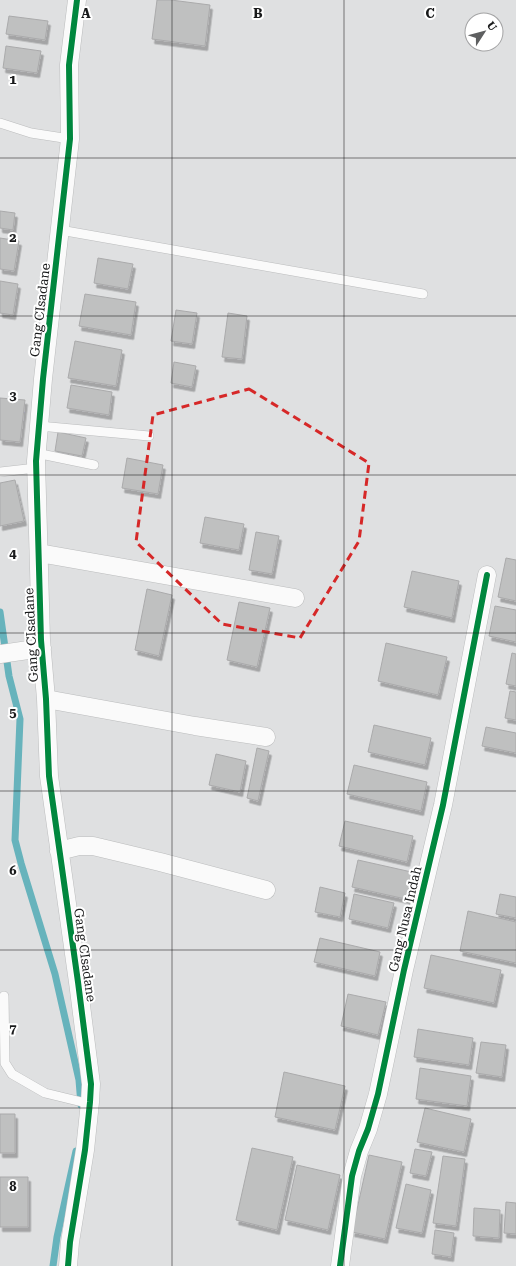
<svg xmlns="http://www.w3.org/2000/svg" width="516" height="1266" font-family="'Roboto Serif',serif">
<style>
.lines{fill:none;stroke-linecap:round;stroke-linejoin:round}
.stream{stroke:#67b3bc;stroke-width:7}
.building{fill:#bfc0c0;stroke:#aaaaab;filter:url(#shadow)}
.service-casing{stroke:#bbbcbd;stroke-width:10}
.minor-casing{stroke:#bbbcbd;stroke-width:19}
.service{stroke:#fafafa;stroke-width:9}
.minor{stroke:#fafafa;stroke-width:18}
.cycleway-casing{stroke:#fff;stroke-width:8}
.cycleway{stroke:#00873e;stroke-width:6}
.marked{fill:none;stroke:#d62828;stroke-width:3;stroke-dasharray:8 5;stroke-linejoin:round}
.grid{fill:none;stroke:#191a1b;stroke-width:1;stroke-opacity:0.55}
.labels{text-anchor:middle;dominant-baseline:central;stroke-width:4;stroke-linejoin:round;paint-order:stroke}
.street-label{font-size:13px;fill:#191a1b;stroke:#fff}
.grid-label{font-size:13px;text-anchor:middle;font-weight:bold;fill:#191a1b;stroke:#fff;stroke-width:4;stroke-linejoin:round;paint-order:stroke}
</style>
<defs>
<filter id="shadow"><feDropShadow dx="2.5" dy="4.5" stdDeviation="0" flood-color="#0004"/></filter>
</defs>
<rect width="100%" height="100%" fill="#dfe0e1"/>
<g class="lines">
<path class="stream" d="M 0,612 L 9,676 L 20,719 L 15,840 L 21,863 L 55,974 L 79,1080 L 81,1105
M 53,1266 L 57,1237 L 76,1151"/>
</g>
<path class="building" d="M 157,0 L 171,0 L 210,5 L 205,46 L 152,39 Z
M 9,16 L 48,21 L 45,40 L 6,34 Z
M 6,46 L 41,51 L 37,73 L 3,68 Z
M 0,211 L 15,213 L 13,230 L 0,228 Z
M 0,238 L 19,241 L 14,271 L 0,269 Z
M 98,258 L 133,264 L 128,289 L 94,283 Z
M 0,281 L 18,284 L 13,315 L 0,313 Z
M 85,294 L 136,302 L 131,335 L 79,326 Z
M 176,310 L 197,313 L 192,344 L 171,341 Z
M 228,313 L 247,316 L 242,359 L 222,357 Z
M 75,341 L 122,350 L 116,386 L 68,378 Z
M 174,362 L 196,366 L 192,387 L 171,383 Z
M 71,385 L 112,392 L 109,415 L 67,408 Z
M 0,398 L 25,400 L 20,442 L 0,440 Z
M 58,432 L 86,438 L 82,456 L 55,451 Z
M 127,458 L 163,465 L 158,494 L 122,488 Z
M 15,480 L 24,521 L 0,526 L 0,483 Z
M 205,517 L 244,524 L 239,550 L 200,543 Z
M 256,532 L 279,536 L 272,574 L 249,570 Z
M 506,558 L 516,560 L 516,601 L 498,597 Z
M 412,571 L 459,581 L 452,618 L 404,607 Z
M 147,589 L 172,595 L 159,656 L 135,650 Z
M 239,602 L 270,608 L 257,667 L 227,660 Z
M 495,606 L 516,610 L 516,642 L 489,636 Z
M 386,643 L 447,657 L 438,695 L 378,681 Z
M 512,653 L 516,654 L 516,686 L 506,684 Z
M 510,691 L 516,692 L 516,720 L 505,718 Z
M 374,725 L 431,738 L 425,765 L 368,752 Z
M 486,727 L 516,733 L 516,753 L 482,746 Z
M 257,748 L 269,751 L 258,801 L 247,798 Z
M 216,754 L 246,761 L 240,792 L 209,785 Z
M 354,765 L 427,782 L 421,811 L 347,794 Z
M 345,821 L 413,836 L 407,862 L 339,846 Z
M 358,860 L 416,873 L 410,900 L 352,887 Z
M 320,887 L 345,893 L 340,917 L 315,912 Z
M 354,894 L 394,903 L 388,928 L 349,919 Z
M 500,894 L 516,897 L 516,918 L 496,914 Z
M 468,911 L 516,922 L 516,963 L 460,951 Z
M 320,938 L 380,952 L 375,976 L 314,962 Z
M 431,955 L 501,970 L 494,1003 L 424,988 Z
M 348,994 L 386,1002 L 378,1035 L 341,1026 Z
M 418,1029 L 473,1038 L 469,1065 L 414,1057 Z
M 481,1042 L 506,1045 L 502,1077 L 476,1073 Z
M 420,1068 L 471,1076 L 467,1106 L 416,1099 Z
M 284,1072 L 345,1086 L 335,1130 L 275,1117 Z
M 425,1108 L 471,1119 L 464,1152 L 417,1142 Z
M 0,1114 L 15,1114 L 15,1153 L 0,1153 Z
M 252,1148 L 293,1157 L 277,1230 L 236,1220 Z
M 415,1149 L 432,1152 L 426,1176 L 410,1173 Z
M 369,1155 L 402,1162 L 385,1239 L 352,1232 Z
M 443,1156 L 465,1159 L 456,1226 L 433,1223 Z
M 297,1165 L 340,1175 L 328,1230 L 285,1220 Z
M 0,1177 L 28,1177 L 28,1227 L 0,1227 Z
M 406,1184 L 431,1190 L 422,1233 L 396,1228 Z
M 506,1202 L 516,1203 L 516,1234 L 504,1233 Z
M 474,1208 L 500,1210 L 499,1238 L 473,1236 Z
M 435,1230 L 454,1233 L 451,1257 L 432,1254 Z"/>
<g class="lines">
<defs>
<path id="service" d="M 0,123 L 31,133 L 70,139
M 60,230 L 423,294
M 39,426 L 149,436
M 36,453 L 94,465
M 0,472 L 36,468
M 4,996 L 5,1063 L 12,1074 L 45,1093 L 82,1102 L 90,1102"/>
<path id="minor" d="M 39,553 L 295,598
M 0,654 L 42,648
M 46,699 L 195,726 L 266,737
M 59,851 L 79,846 L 93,846 L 160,862 L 266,890
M 68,1266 L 70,1242 L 85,1150 L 90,1102 L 91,1084 L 78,982 L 49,776 L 46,699 L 41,640 L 36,461 L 43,379 L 70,139 L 69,65 L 77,0
M 340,1266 L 352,1176 L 359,1151 L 368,1129 L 378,1094 L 404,970 L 443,805 L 487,575"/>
</defs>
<use href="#service" class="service-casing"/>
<use href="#minor" class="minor-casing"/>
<use href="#service" class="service"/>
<use href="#minor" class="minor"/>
<defs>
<path id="cycleway" d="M 68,1266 L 70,1242 L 85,1150 L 90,1102 L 91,1084 L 78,982 L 49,776 L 46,699 L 41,640 L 36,461 L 43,379 L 70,139 L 69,65 L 77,0
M 340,1266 L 352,1176 L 359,1151 L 368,1129 L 378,1094 L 404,970 L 443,805 L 487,575"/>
</defs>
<use href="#cycleway" class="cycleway-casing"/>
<use href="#cycleway" class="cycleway"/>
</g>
<path class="marked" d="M 249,389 L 369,463 L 359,541 L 300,638 L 222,624 L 136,542 L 153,415 Z"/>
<path class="grid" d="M 172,0 L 172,1266M 344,0 L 344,1266M 0,158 L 516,158M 0,316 L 516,316M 0,475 L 516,475M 0,633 L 516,633M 0,791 L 516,791M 0,950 L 516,950M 0,1108 L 516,1108"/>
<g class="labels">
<g class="street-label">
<text transform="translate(40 310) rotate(-83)">Gang CIsadane</text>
<text transform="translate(31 635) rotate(-93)">Gang CIsadane</text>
<text transform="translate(405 919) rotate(-77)">Gang Nusa Indah</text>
<text transform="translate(85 955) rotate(82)">Gang CIsadane</text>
</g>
</g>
<g class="grid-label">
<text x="86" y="18">A</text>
<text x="258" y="18">B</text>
<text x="430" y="18">C</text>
<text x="13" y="84">1</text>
<text x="13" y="242">2</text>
<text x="13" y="400">3</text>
<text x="13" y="558">4</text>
<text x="13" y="717">5</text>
<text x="13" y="875">6</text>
<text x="13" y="1033">7</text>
<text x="13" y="1191">8</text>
</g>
<g transform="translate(484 32) rotate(54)"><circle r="19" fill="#ffffff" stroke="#a3a3a4"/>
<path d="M0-3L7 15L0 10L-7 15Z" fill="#5e5f60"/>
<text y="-6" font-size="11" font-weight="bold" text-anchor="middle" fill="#191a1b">U</text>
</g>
</svg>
